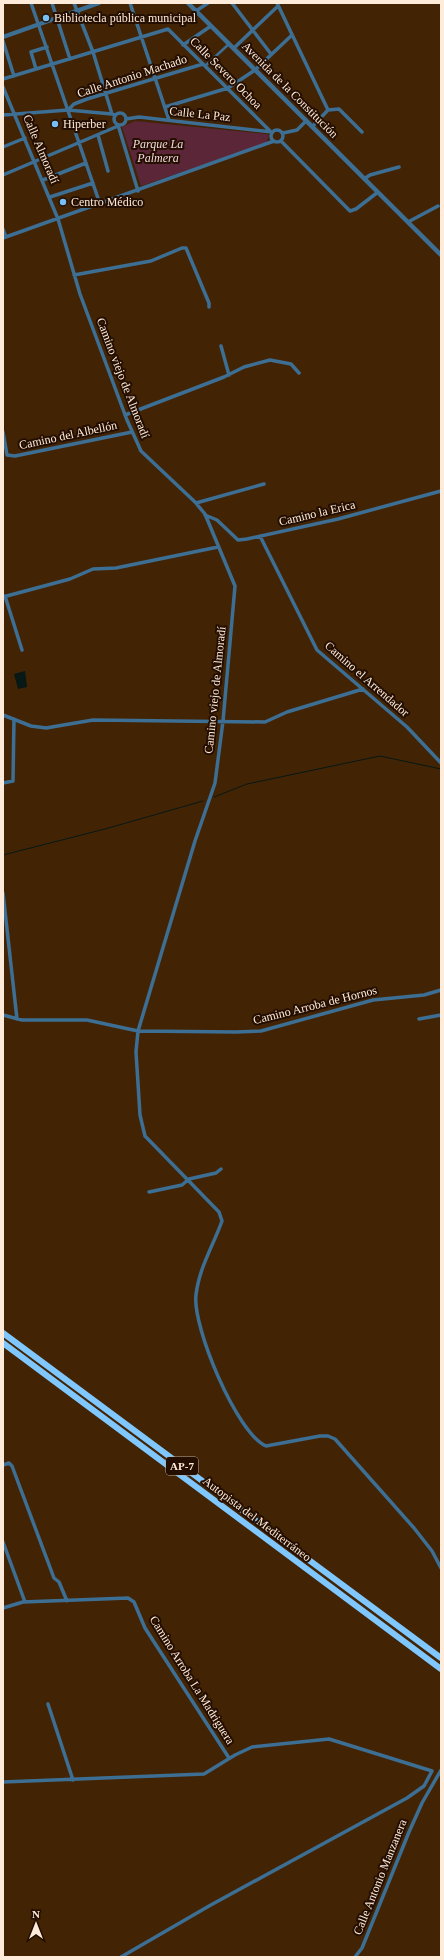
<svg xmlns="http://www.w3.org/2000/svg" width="444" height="1960" font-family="Georgia,serif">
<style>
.green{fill:#5b2637}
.water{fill:#071815}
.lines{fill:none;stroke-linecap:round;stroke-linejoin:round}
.stream{stroke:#071815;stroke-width:1}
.pedestrian{stroke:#3d6f94;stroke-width:2.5}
.minor{stroke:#3d6f94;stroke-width:3.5}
.tertiary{stroke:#3d6f94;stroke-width:4.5}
.motorway{stroke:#7fc7fd;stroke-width:6}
.poi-dot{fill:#76c0f7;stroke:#240e00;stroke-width:1.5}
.labels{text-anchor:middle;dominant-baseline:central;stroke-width:4;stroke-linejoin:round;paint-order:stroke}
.shield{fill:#240e00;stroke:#bda999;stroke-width:1}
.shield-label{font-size:11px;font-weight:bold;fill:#feebda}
.poi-label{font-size:12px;fill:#feebda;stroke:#240e00;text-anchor:start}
.street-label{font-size:12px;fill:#feebda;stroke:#240e00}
.park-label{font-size:12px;font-style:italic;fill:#f2d8de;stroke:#240e00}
</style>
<rect width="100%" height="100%" fill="#422405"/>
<path class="green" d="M 135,121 L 267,134 L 269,136 L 266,143 L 141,186 L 122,127 Z"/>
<path class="water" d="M 25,671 L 27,687 L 18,689 L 14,674 Z"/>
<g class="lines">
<path class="stream" d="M 214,797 L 247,784 L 380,756 L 441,769
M 3,855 L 105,829 L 203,801"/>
<path class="pedestrian" d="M 205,66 L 229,44"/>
<path class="minor" d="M 31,3 L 100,204
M 52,3 L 70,59
M 74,3 L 93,52 L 112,114
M 130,3 L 169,120
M 232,3 L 271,54
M 277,3 L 328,110
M 196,11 L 208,3
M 3,41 L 14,76
M 183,45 L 211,26
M 234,48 L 278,6
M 36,69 L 31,52 L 47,47
M 3,79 L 168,29 L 270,131
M 3,87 L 58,219 L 80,294 L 127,420 L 141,451 L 195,502 L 205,514 L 235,586 L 223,721 L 215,783 L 195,841 L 138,1031 L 136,1052 L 140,1115 L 145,1136 L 219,1212 L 222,1221 C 213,1246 199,1268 196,1295 C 192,1326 237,1434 266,1446 L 320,1436 L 328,1436 L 335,1439 L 414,1528 L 432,1551 L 441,1568
M 165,107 L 228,88 L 255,70 L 292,35
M 68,110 L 74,104 L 87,99 L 203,64
M 328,110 L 339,109 L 362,132
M114 119a6 6 0 1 1 12 0a6 6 0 1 1-12 0Z
M 3,115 L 68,110 L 112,114 L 115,115
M 126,119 L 139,117 L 272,132
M 118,125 L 138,191
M 312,127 L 328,110
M271 136a6 6 0 1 1 12 0a6 6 0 1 1-12 0Z
M 283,133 L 297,130 L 306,121
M 98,135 L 108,171
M 281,141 L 350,211 L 356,209 L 378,192
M 3,147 L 25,138
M 3,175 L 118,126
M 364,179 L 370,175 L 399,167
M 43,180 L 86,163
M 50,197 L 93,183
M 408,222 L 438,206
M 3,229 L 6,237
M 3,238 L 274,141
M 74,275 L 151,261 L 182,248 L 186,248 L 209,303 L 209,307
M 221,346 L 229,375
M 125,415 L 224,377 L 244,367 L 270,360 L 291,364 L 299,373
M 3,432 L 7,455 L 15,456 L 132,432
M 196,503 L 264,484
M 205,515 L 217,520 L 238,540 L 247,539 L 338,519 L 441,491
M 260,536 L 317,650 L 407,727 L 441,763
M 5,596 L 22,650
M 3,597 L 70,579 L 93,569 L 116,568 L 218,547
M 3,715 L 31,726 L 46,728 L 93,720 L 265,722 L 287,712 L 363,689
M 3,783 L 13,781 L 14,719
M 3,893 L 17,1019
M 3,1015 L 22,1020 L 87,1020 L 138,1031 L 236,1032 L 261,1031 L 373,1000 L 424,995 L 441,990
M 419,1019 L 441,1015
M 149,1192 L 182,1185 L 189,1179 L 216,1173 L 221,1169
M 3,1465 L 9,1463 L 12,1466 L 54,1578 L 59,1582 L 67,1601
M 3,1542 L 25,1602
M 3,1608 L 23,1602 L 128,1598 L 134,1602 L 145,1628 L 229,1758
M 48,1704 L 73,1780
M 3,1782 L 204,1774 L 235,1755 L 252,1747 L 329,1739 L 432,1771 L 424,1786 L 407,1798 L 209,1906 L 121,1957
M 355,1957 L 362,1948 L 409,1832 L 422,1803 L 441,1770"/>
<path class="tertiary" d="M 188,3 L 441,255
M 3,37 L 99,3"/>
<path class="motorway" d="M 3,1333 L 441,1658
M 3,1343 L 441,1669"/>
</g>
<g class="poi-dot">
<circle cx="46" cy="18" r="4"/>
<circle cx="55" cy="124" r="4"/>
<circle cx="63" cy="202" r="4"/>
</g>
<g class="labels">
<rect class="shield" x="166" y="1457" width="32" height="18" rx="3"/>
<g class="shield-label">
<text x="182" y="1466">AP-7</text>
</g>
<g class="poi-label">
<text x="54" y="18">Bibliotecla pública municipal</text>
<text x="63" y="124">Hiperber</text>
<text x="71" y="202">Centro Médico</text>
</g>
<g class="street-label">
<text transform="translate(226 73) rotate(45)">Calle Severo Ochoa</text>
<text transform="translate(132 76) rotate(-18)">Calle Antonio Machado</text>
<text transform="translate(290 90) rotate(45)">Avenida de la Constitución</text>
<text transform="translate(200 114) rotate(6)">Calle La Paz</text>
<text transform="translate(41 149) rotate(67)">Calle Almoradí</text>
<text transform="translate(123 378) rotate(69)">Camino viejo de Almoradí</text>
<text transform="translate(68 435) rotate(-12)">Camino del Albellón</text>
<text transform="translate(317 513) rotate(-13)">Camino la Erica</text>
<text transform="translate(367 679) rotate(41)">Camino el Arrendador</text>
<text transform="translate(215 690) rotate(-84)">Camino viejo de Almoradí</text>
<text transform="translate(315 1005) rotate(-14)">Camino Arroba de Hornos</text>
<text transform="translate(257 1519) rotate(37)">Autopista del Mediterráneo</text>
<text transform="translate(192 1680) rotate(58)">Camino Arroba La Madriguera</text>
<text transform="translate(380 1877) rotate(-68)">Calle Antonio Manzanera</text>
</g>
<g class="park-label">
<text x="158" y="144">Parque La<tspan x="158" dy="14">Palmera</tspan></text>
</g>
</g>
<rect width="444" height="1960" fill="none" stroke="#feebda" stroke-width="8"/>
<g transform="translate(36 1924)" stroke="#240e00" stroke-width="3" paint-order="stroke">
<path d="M0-3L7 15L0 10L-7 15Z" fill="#feebda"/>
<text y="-6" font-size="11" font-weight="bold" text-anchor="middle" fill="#feebda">N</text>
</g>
</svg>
